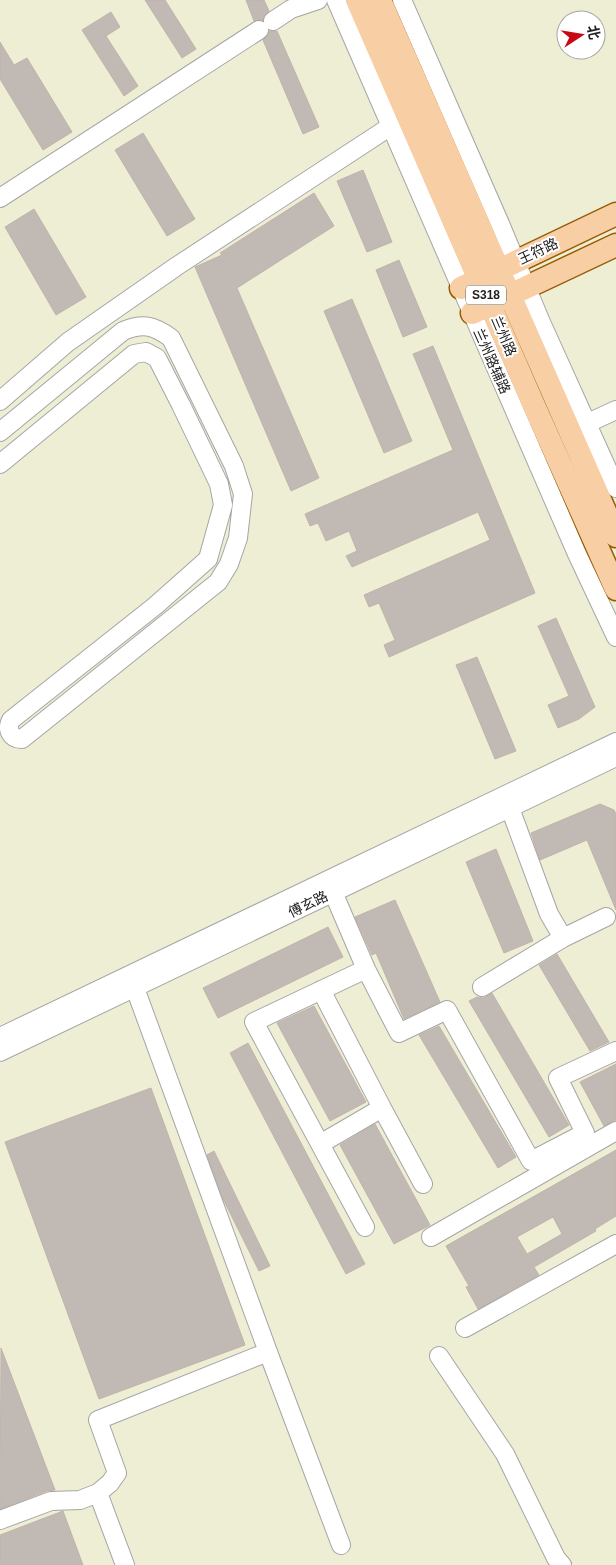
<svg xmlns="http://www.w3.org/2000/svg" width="616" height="1565" font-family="Helvetica,'Noto Sans SC',sans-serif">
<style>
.farmland{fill:#eeeed4;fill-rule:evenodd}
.building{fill:#c1b9b4;stroke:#c2b3aa;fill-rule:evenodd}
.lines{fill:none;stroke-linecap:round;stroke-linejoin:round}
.minor-casing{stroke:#a5a5a5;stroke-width:20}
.major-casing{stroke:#975d06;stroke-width:25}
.minor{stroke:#fff;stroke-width:18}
.major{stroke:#f8cfa5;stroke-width:22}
.labels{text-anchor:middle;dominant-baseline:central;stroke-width:4;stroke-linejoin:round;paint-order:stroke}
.shield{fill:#fff;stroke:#646464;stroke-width:1}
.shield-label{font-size:12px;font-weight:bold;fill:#212121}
.street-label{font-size:14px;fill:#212121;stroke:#fff}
</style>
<rect width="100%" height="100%" fill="#f1ede8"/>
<path class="farmland" d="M 0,0 L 616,0 L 616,1565 L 0,1565 ZM 566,20 L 596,20 L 596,50 L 566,50 Z"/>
<path class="building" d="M 145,0 L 165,0 L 196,49 L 182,58 Z
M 246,0 L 264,0 L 269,11 L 264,16 L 263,20 L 254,21 Z
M 111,12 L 120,27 L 106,36 L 138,86 L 124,96 L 82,30 Z
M 269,31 L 277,31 L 319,127 L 303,134 L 263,40 L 268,35 Z
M 0,42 L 14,65 L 27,58 L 72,132 L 43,150 L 0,79 Z
M 143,133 L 195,219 L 167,236 L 115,150 Z
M 363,170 L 392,242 L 367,252 L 337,181 Z
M 314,193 L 334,226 L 237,288 L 319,478 L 291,491 L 195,267 L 222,255 L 220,253 Z
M 34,209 L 86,297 L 56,315 L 5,227 Z
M 399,260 L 427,327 L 403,337 L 376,270 Z
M 352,299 L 412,441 L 384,453 L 324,311 Z
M 433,346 L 535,593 L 389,657 L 384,645 L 395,640 L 379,603 L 369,607 L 364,595 L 490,540 L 478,512 L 352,567 L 346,556 L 357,551 L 349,531 L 326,541 L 318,523 L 310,526 L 305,514 L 453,450 L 413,354 Z
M 556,618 L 595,707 L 579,719 L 558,728 L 548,705 L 569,696 L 538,626 Z
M 477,657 L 516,751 L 495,759 L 456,665 Z
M 600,804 L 614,810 L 616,814 L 616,910 L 587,840 L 540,860 L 531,833 Z
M 496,849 L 533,941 L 504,953 L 466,862 Z
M 395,900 L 440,1002 L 404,1019 L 376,953 L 372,955 L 355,917 Z
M 328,927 L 343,957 L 218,1018 L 203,988 Z
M 557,954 L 609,1042 L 590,1051 L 539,965 Z
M 492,993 L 569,1125 L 549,1137 L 469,1001 L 477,997 L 483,998 Z
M 314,1006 L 366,1102 L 330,1121 L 277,1023 Z
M 439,1026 L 516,1157 L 498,1168 L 419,1035 Z
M 248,1043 L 365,1264 L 346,1274 L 230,1053 Z
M 616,1064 L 616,1120 L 604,1126 L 580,1082 Z
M 151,1088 L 245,1345 L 99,1399 L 5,1142 Z
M 375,1124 L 430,1225 L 394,1244 L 340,1145 Z
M 616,1150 L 616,1216 L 595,1229 L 596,1231 L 534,1267 L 539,1275 L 478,1309 L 466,1287 L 469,1286 L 446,1246 ZM 553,1217 L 562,1234 L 527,1254 L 517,1237 Z
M 214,1151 L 270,1266 L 259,1271 L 223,1199 L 207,1155 Z
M 1,1348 L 55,1490 L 47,1491 L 0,1509 Z
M 63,1511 L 83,1565 L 0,1565 L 0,1535 Z"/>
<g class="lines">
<defs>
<path id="minor" d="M 336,0 L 577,554 L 616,637
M 402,0 L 501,226 L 540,320 L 616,488
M 273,21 L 291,9 L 318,0
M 0,198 L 259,30
M 0,401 L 68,342 L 177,266 L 391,126
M 577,428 L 616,410
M 0,432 L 123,331 C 143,323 153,325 171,338 L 234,466 L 243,494 L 238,538 L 229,564 L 218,582 L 22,739 C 11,739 6,730 11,720 L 155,606 L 208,559 L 223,505 L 219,484 L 181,405 L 157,358 L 146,352 L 134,354 L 0,464
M 510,808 L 549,914 L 563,938
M 333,892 L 366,969 L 399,1033 L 447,1010 L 531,1161 L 585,1133 L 558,1078 L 616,1051
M 482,987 L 563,938 L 606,917
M 135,988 L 268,1352 L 341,1545
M 0,1037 L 616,742
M 0,1052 L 616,757
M 382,1108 L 423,1184
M 320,1144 L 382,1108 L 321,990
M 365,1227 L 254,1022 L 366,969
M 431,1237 L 616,1131
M 465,1328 L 616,1244
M 439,1356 L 505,1454 L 556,1558 L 562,1565
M 98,1493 L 125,1565
M 0,1520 L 51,1501 L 80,1500 L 98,1493 L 110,1483 L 117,1473 L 98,1420 L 268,1352"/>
<path id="major" d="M 357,0 L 532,401 L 616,589
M 380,0 L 616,536
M 461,288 L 616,214
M 472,313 L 616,245"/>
</defs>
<use href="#minor" class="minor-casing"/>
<use href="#major" class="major-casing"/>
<use href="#minor" class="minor"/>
<use href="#major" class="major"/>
</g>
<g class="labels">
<rect class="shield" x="466" y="285.5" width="40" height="19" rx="4"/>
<g class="shield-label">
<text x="486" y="295">S318</text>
</g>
<g class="street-label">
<text transform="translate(538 251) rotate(-25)">王符路</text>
<text transform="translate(504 336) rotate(67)">兰州路</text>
<text transform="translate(492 361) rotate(66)">兰州路辅路</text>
<text transform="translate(308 904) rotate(-26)">傅玄路</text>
</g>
</g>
<g transform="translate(581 35) rotate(78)"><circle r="24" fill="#ffffff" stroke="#a6a6a6"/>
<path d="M0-4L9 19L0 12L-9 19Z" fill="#c90815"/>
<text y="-8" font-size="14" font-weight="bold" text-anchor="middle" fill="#212121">北</text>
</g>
</svg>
